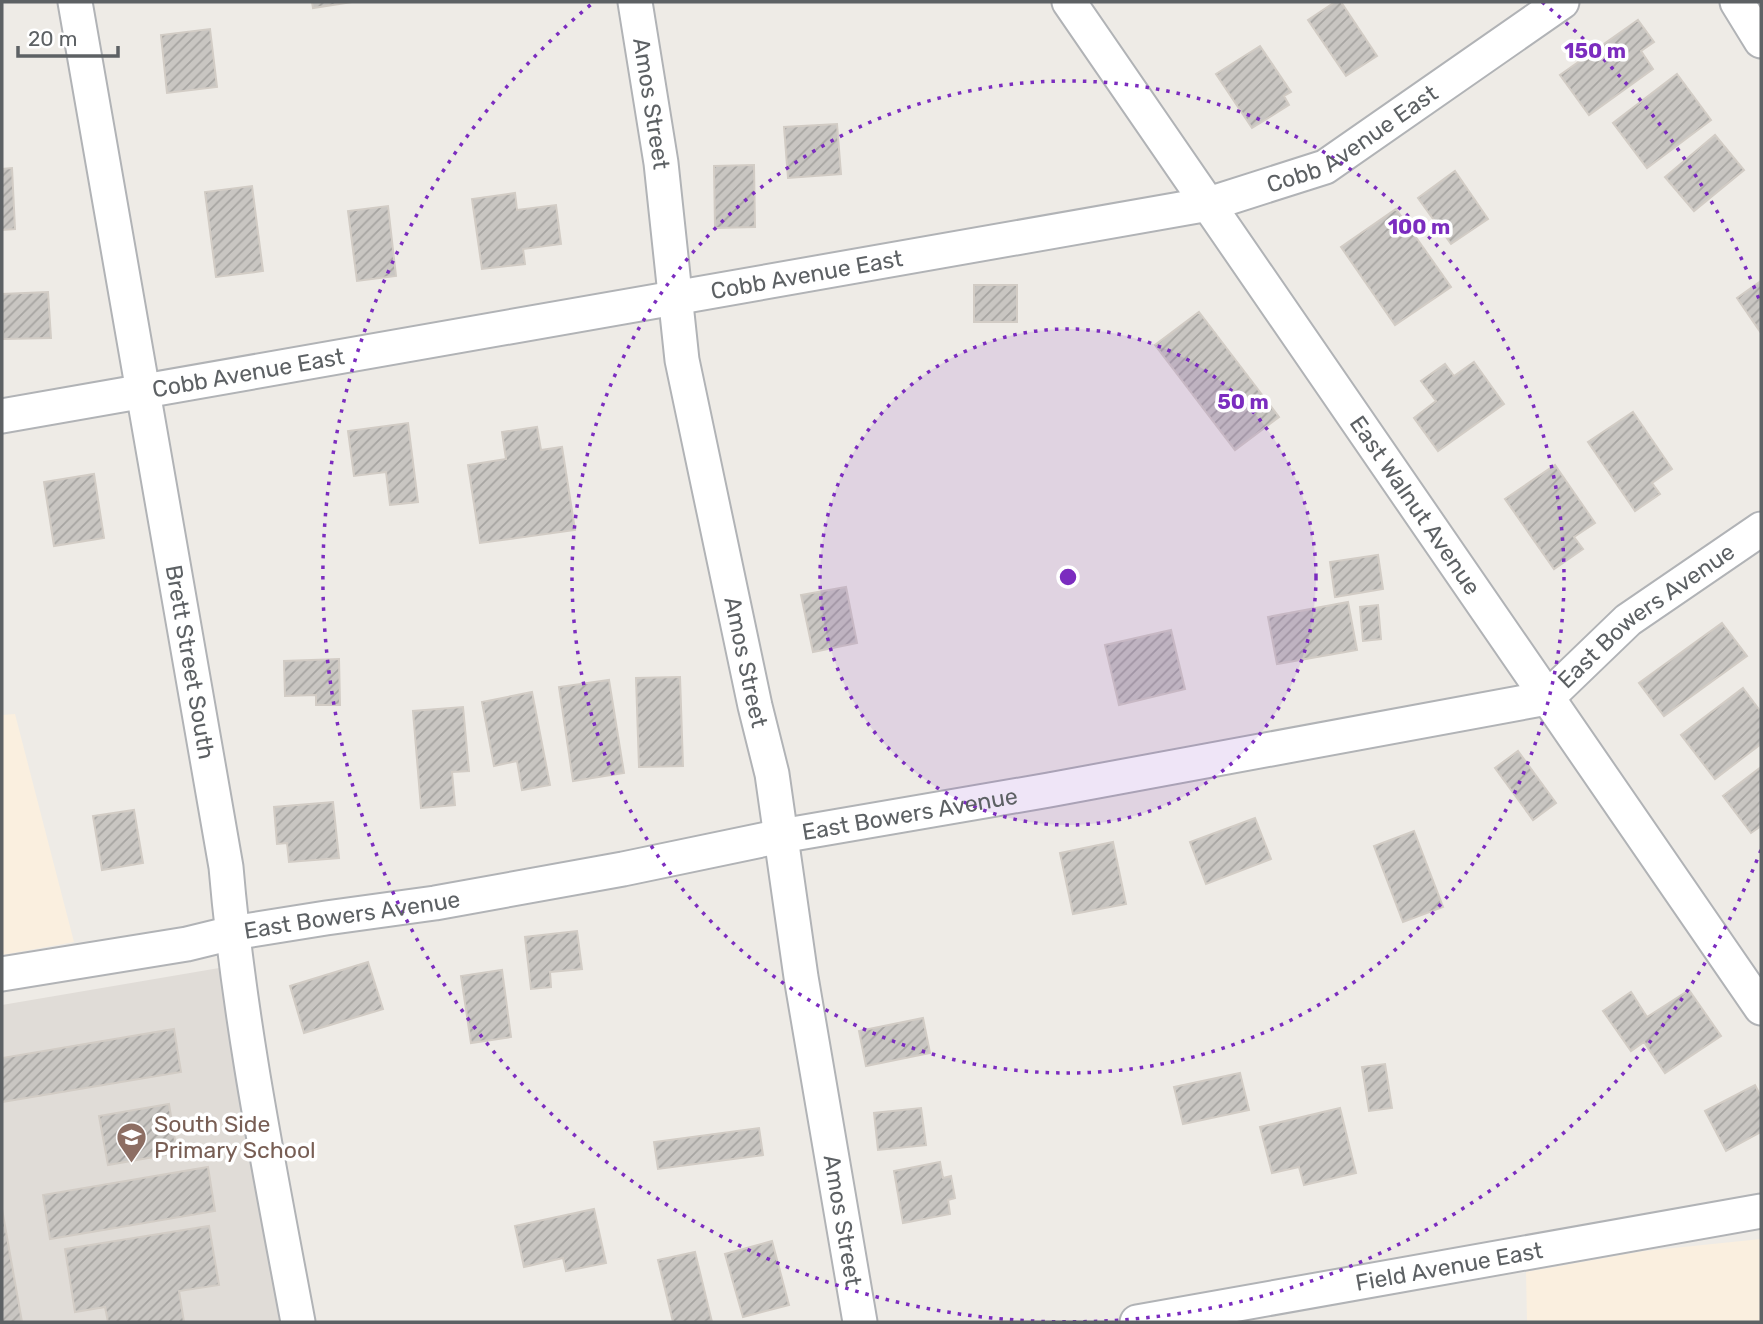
<svg xmlns="http://www.w3.org/2000/svg" width="1763" height="1324" font-family="Rubik,sans-serif">
<style>
.commercial{fill:#faefdf}
.education{fill:#e0dcd7}
.building{fill:url(#building-hatch);stroke:#d2ccc5;stroke-width:2}
.lines{fill:none;stroke-linecap:round;stroke-linejoin:round}
.minor-casing{stroke:#b1b3b6;stroke-width:37}
.minor{stroke:#fff;stroke-width:33}
.ring{fill:none;stroke:#7b2cbf;stroke-width:3.5;stroke-dasharray:3.5 7}
.labels{text-anchor:middle;dominant-baseline:central;stroke-width:7;stroke-linejoin:round;paint-order:stroke}
.street-label{font-size:23px;fill:#5d6164;stroke:#fff}
.education-label{font-size:23px;fill:#785e54;stroke:#fff;text-anchor:start}
.centre{fill:#7b2cbf;stroke:#fff;stroke-width:3.5}
.ring-label{font-size:21px;text-anchor:middle;font-weight:bold;fill:#7b2cbf;stroke:#fff;stroke-width:7;stroke-linejoin:round;paint-order:stroke}
</style>
<defs>
<pattern id="building-hatch" width="6" height="6" patternUnits="userSpaceOnUse" patternTransform="scale(1.75)"><rect width="6" height="6" fill="#c9c6c2"/><path d="M-1 1l2-2M0 6l6-6M5 7l2-2" fill="none" stroke="#a6a4a1"/></pattern>
</defs>
<rect width="100%" height="100%" fill="#eeebe6"/>
<path class="commercial" d="M 15,714 L 74,942 L 2,955 L 2,715 Z
M 1761,1239 L 1761,1322 L 1527,1322 L 1526,1272 L 1644,1251 Z"/>
<path class="education" d="M 225,967 L 288,1322 L 2,1322 L 2,1005 Z"/>
<path class="building" d="M 312,2 L 352,2 L 313,8 Z
M 1335,2 L 1341,2 L 1377,56 L 1346,76 L 1308,20 Z
M 1638,20 L 1654,42 L 1641,51 L 1653,69 L 1589,115 L 1560,75 Z
M 210,29 L 217,87 L 167,93 L 161,35 Z
M 1260,46 L 1291,92 L 1284,96 L 1289,105 L 1252,128 L 1216,74 Z
M 1677,74 L 1711,120 L 1647,168 L 1613,123 Z
M 837,124 L 841,174 L 788,178 L 784,127 Z
M 1715,135 L 1744,170 L 1694,211 L 1665,177 Z
M 754,165 L 755,227 L 715,228 L 714,166 Z
M 12,168 L 15,229 L 2,230 L 2,169 Z
M 1455,171 L 1488,219 L 1451,244 L 1418,198 Z
M 252,186 L 263,271 L 216,277 L 205,192 Z
M 515,193 L 517,210 L 556,205 L 561,244 L 523,249 L 525,264 L 482,269 L 472,199 Z
M 388,206 L 396,276 L 357,281 L 348,211 Z
M 1396,209 L 1451,287 L 1395,325 L 1341,247 Z
M 1761,281 L 1761,333 L 1737,298 Z
M 974,285 L 1017,285 L 1017,322 L 974,322 Z
M 48,292 L 51,338 L 3,339 L 2,294 Z
M 1199,312 L 1279,417 L 1235,450 L 1155,345 Z
M 1474,362 L 1504,404 L 1438,451 L 1414,418 L 1436,401 L 1421,381 L 1445,364 L 1454,376 Z
M 1633,412 L 1672,469 L 1652,483 L 1660,494 L 1635,511 L 1588,442 Z
M 408,423 L 418,502 L 390,505 L 386,472 L 354,476 L 348,431 Z
M 537,427 L 541,450 L 562,447 L 575,530 L 480,543 L 468,465 L 506,459 L 502,432 Z
M 1555,465 L 1595,523 L 1574,537 L 1583,549 L 1554,569 L 1505,499 Z
M 94,474 L 104,538 L 54,546 L 44,482 Z
M 1378,555 L 1383,589 L 1335,597 L 1330,562 Z
M 846,587 L 857,643 L 813,652 L 801,595 Z
M 1348,602 L 1357,650 L 1277,664 L 1268,617 Z
M 1378,605 L 1381,639 L 1363,641 L 1360,607 Z
M 1722,623 L 1747,656 L 1664,716 L 1639,683 Z
M 1171,630 L 1185,689 L 1119,705 L 1105,645 Z
M 339,659 L 340,705 L 316,705 L 316,695 L 285,696 L 284,661 Z
M 680,677 L 683,766 L 639,767 L 636,678 Z
M 609,680 L 624,773 L 573,781 L 559,687 Z
M 1743,688 L 1761,712 L 1761,744 L 1715,779 L 1681,735 Z
M 532,692 L 550,785 L 522,790 L 517,761 L 494,766 L 482,702 Z
M 463,707 L 469,771 L 452,772 L 455,805 L 421,808 L 413,711 Z
M 1518,751 L 1556,803 L 1533,820 L 1495,768 Z
M 1761,767 L 1761,826 L 1751,833 L 1723,796 Z
M 333,802 L 339,858 L 289,862 L 287,843 L 277,844 L 274,807 Z
M 134,810 L 143,863 L 102,870 L 93,816 Z
M 1255,818 L 1271,859 L 1206,884 L 1190,842 Z
M 1414,831 L 1443,907 L 1403,922 L 1374,846 Z
M 1113,842 L 1126,904 L 1073,914 L 1060,853 Z
M 577,931 L 582,969 L 550,972 L 551,987 L 531,989 L 525,937 Z
M 368,962 L 383,1009 L 304,1033 L 290,986 Z
M 502,970 L 511,1037 L 471,1043 L 461,976 Z
M 1689,990 L 1721,1036 L 1665,1073 L 1644,1042 L 1631,1051 L 1603,1011 L 1631,992 L 1647,1017 Z
M 923,1018 L 930,1053 L 866,1066 L 859,1031 Z
M 174,1029 L 181,1072 L 2,1102 L 2,1058 Z
M 1385,1064 L 1392,1108 L 1369,1111 L 1362,1067 Z
M 1240,1073 L 1249,1110 L 1183,1124 L 1174,1087 Z
M 1755,1085 L 1761,1097 L 1761,1132 L 1726,1151 L 1705,1111 Z
M 169,1104 L 177,1153 L 108,1165 L 99,1116 Z
M 921,1108 L 926,1145 L 878,1150 L 874,1113 Z
M 1340,1108 L 1356,1173 L 1304,1185 L 1299,1167 L 1272,1173 L 1260,1127 Z
M 759,1128 L 763,1155 L 658,1169 L 654,1142 Z
M 940,1162 L 943,1178 L 951,1176 L 955,1198 L 948,1200 L 950,1214 L 903,1223 L 894,1171 Z
M 208,1167 L 215,1211 L 50,1239 L 43,1195 Z
M 2,1209 L 22,1322 L 2,1322 Z
M 594,1209 L 606,1263 L 566,1271 L 563,1258 L 524,1267 L 515,1226 Z
M 209,1226 L 219,1285 L 179,1291 L 184,1322 L 108,1322 L 105,1307 L 75,1312 L 65,1249 Z
M 772,1241 L 789,1305 L 743,1317 L 725,1254 Z
M 695,1252 L 712,1322 L 673,1322 L 658,1260 Z"/>
<g class="lines">
<defs>
<g id="minor">
<path id="s1" d="M 75,2 L 226,867 C 239,1020 270,1172 298,1322"/>
<path id="s2" d="M 635,2 L 661,163 L 682,360 L 755,706 L 772,774 L 801,977 L 860,1322"/>
<path id="s3" d="M 1069,2 L 1761,1008"/>
<path d="M 1737,2 L 1761,41"/>
<path id="s4" d="M 2,416 L 1209,204 L 1325,167 L 1562,2"/>
<path id="s5" d="M 2,974 L 187,944 L 232,933 L 326,918 L 435,903 L 623,869 L 781,836 L 1049,790 L 1547,698 L 1628,620 L 1761,529"/>
<path id="s6" d="M 1137,1322 L 1761,1211"/>
</g>
</defs>
<use href="#minor" class="minor-casing"/>
<use href="#minor" class="minor"/>
</g>
<circle cx="1068" cy="577" r="248" fill="#7b2cbf" fill-opacity=".12"/>
<g class="ring">
<circle cx="1068" cy="577" r="248"/>
<circle cx="1068" cy="577" r="496"/>
<path d="M1761 850A745 745 0 1 1 594 2M1542 2A745 745 0 0 1 1761 304"/>
</g>
<defs>
<symbol id="school-pin" viewBox="-11 -11 22 30"><path d="M0 17L-7.5 6A9.5 9.5 0 1 1 7.5 6Z" fill="#8d6e63" stroke="#fff"/><path d="M0-5L7-2L0 1L-7-2ZM-4 1L0 2.5L4 1V4Q0 6-4 4Z" fill="#fff"/></symbol>
</defs>
<g fill-rule="evenodd">
<use href="#school-pin" x="114" y="1120" width="35" height="47"/>
</g>
<g class="labels">
<g class="street-label">
<text stroke="none"><textPath href="#s2" startOffset="103">Amos Street</textPath></text>
<text stroke="none"><textPath href="#s4" startOffset="1384">Cobb Avenue East</textPath></text>
<text stroke="none"><textPath href="#s4" startOffset="817">Cobb Avenue East</textPath></text>
<text stroke="none"><textPath href="#s4" startOffset="250">Cobb Avenue East</textPath></text>
<text stroke="none"><textPath href="#s3" startOffset="611">East Walnut Avenue</textPath></text>
<text stroke="none"><textPath href="#s5" startOffset="1699">East Bowers Avenue</textPath></text>
<text stroke="none"><textPath href="#s1" startOffset="670">Brett Street South</textPath></text>
<text stroke="none"><textPath href="#s2" startOffset="670">Amos Street</textPath></text>
<text stroke="none"><textPath href="#s5" startOffset="922">East Bowers Avenue</textPath></text>
<text stroke="none"><textPath href="#s5" startOffset="355">East Bowers Avenue</textPath></text>
<text stroke="none"><textPath href="#s2" startOffset="1237">Amos Street</textPath></text>
<text stroke="none"><textPath href="#s6" startOffset="317">Field Avenue East</textPath></text>
</g>
<g class="education-label">
<text x="154" y="1124">South Side<tspan x="154" dy="26">Primary School</tspan></text>
</g>
</g>
<circle cx="1068" cy="577" r="10" class="centre"/>
<g class="ring-label">
<text x="1595" y="58">150 m</text>
<text x="1419" y="234">100 m</text>
<text x="1243" y="409">50 m</text>
</g>
<rect width="1763" height="1324" fill="none" stroke="#5d6164" stroke-width="7"/>
<path d="M18 46v10h100v-10" fill="none" stroke="#5d6164" stroke-width="3.5"/>
<text x="28" y="46" font-size="21" fill="#5d6164" stroke="#ffffff" stroke-width="5" paint-order="stroke">20 m</text>
</svg>
